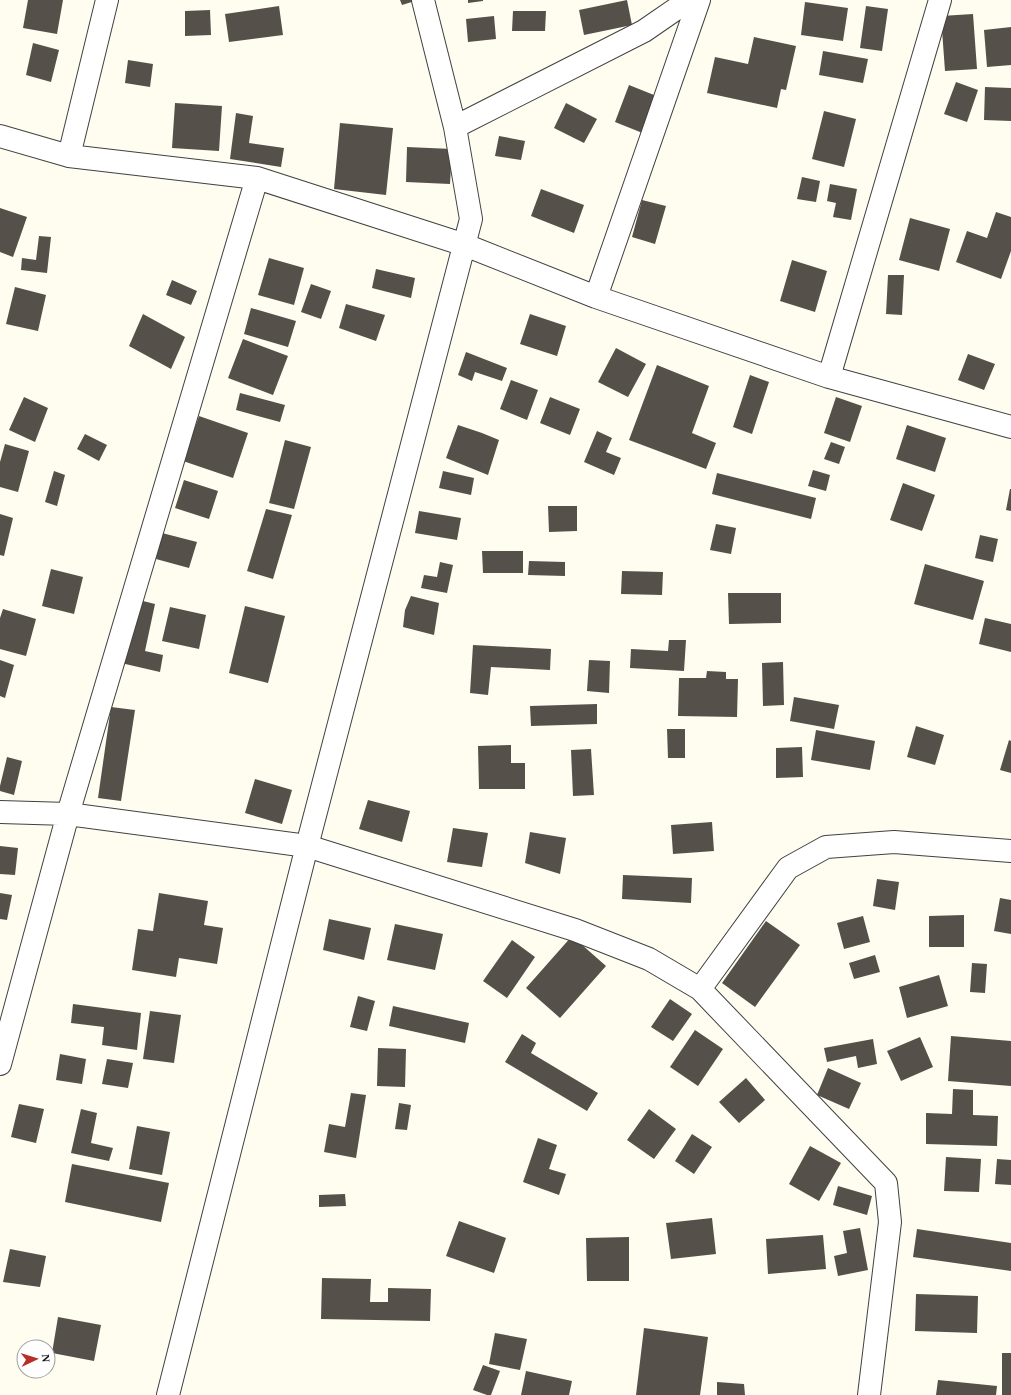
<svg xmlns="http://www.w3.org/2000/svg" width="1011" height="1395" font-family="'Times New Roman',serif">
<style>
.building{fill:#56504a}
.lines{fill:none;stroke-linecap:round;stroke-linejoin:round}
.minor-casing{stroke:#414141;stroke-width:24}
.minor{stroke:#fff;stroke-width:22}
</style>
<rect width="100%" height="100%" fill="#fefdef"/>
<path class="building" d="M 28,0 L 63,0 L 57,34 L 23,28 Z
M 400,0 L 418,0 L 402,5 Z
M 468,0 L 483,0 L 483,1 L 468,3 Z
M 627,0 L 632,25 L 584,35 L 579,10 Z
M 805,2 L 848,8 L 843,41 L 801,35 Z
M 279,6 L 283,35 L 229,42 L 225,14 Z
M 866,6 L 888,9 L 882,51 L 860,48 Z
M 210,10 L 211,35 L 185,36 L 185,11 Z
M 513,11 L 546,11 L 545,31 L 512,31 Z
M 973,14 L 977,69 L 945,71 L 941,16 Z
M 494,16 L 496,39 L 468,42 L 466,19 Z
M 1011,27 L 1011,65 L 987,67 L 984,30 Z
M 754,37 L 796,46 L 786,90 L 781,89 L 777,108 L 707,93 L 715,57 L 748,64 Z
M 33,43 L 59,50 L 51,82 L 26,75 Z
M 823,51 L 868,59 L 863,83 L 819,75 Z
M 128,60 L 153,64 L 150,87 L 125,83 Z
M 956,82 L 978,90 L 967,122 L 944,114 Z
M 629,85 L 659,97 L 645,134 L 615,122 Z
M 985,87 L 1011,88 L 1011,121 L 984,120 Z
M 175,103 L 222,106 L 219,151 L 172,148 Z
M 566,103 L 597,119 L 584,143 L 554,128 Z
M 824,111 L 856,119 L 844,167 L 812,159 Z
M 236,113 L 253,116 L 249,143 L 284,148 L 281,167 L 230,159 Z
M 340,123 L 393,128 L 386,195 L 334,189 Z
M 499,136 L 525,141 L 521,160 L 495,156 Z
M 407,147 L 452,149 L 450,184 L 406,182 Z
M 802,177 L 820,181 L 816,202 L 797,199 Z
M 830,184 L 857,189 L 851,220 L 833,217 L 836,203 L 827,201 Z
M 541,189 L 584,205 L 574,233 L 531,216 Z
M 642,200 L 666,206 L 655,244 L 632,237 Z
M 0,208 L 27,217 L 13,257 L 0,252 Z
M 996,212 L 1011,217 L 1011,251 L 1001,279 L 956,262 L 967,231 L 987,238 Z
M 910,218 L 950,229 L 939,271 L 899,260 Z
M 39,236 L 51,237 L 47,273 L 21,270 L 22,258 L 36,260 Z
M 269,258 L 304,268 L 294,305 L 258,295 Z
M 792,260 L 827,271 L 815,312 L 780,301 Z
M 376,269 L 415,278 L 411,298 L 372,288 Z
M 888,275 L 904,275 L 902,315 L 886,314 Z
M 172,280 L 197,291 L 191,305 L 166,295 Z
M 311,284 L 331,291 L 321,319 L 301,312 Z
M 15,287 L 46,295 L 38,331 L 6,324 Z
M 346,304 L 385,315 L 376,341 L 339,328 Z
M 251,308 L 296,321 L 288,347 L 244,334 Z
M 143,314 L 185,337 L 171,369 L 129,346 Z
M 530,314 L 566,326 L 557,356 L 520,344 Z
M 243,339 L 288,356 L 273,395 L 228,378 Z
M 616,348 L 646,364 L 628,397 L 598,382 Z
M 466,352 L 507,368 L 502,381 L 475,372 L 472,381 L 458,375 Z
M 968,354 L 995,364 L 984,390 L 958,380 Z
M 657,365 L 709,386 L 692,433 L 716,443 L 706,469 L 629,440 Z
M 750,375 L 769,382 L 752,434 L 733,427 Z
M 511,380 L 538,390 L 527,420 L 500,409 Z
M 240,393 L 285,405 L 280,422 L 236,410 Z
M 24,397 L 48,408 L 35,442 L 9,430 Z
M 550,397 L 580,409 L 570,435 L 540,423 Z
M 836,397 L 862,406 L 850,442 L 824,433 Z
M 199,416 L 248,433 L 233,478 L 183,461 Z
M 458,425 L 482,433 L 499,440 L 488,475 L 446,458 Z
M 907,425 L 946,438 L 935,472 L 896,459 Z
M 597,431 L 612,438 L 606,452 L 621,458 L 614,475 L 584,462 Z
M 85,434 L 107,445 L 99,461 L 77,449 Z
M 285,440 L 311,447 L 294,509 L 269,503 Z
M 831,442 L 845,447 L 839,464 L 824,459 Z
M 5,444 L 29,451 L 18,492 L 0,487 L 0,462 Z
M 813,470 L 830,475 L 826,491 L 808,486 Z
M 54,471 L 65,475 L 57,506 L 45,502 Z
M 443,471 L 474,478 L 471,495 L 439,488 Z
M 717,473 L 816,498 L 811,519 L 712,494 Z
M 184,480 L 218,491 L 209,519 L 175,508 Z
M 903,483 L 935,495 L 922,531 L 890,520 Z
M 1010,489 L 1011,489 L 1011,511 L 1006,510 Z
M 548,506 L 577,506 L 577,531 L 549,532 Z
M 266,509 L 292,515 L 273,579 L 247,571 Z
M 419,511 L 461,518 L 457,540 L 415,533 Z
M 0,514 L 13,518 L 4,556 L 0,555 Z
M 716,524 L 736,528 L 731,554 L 710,550 Z
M 162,533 L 197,542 L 189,568 L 156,559 Z
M 980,535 L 998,539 L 993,562 L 975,558 Z
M 482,551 L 523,551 L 523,573 L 483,573 Z
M 529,561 L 565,562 L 565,576 L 528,575 Z
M 440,562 L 453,565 L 447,593 L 421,588 L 424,575 L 437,577 Z
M 925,564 L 984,581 L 973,620 L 914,604 Z
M 51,569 L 83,577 L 74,614 L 42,606 Z
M 622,571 L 663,572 L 662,595 L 621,594 Z
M 728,593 L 781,593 L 781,623 L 729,624 Z
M 411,596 L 439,603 L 434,635 L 403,627 L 405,610 Z
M 135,599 L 155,604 L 145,651 L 163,655 L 160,672 L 121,663 Z
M 245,606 L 285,616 L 268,683 L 229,673 Z
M 170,607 L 206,615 L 199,649 L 162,641 Z
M 3,609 L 36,619 L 26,656 L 0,649 L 0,618 Z
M 985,618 L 1011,624 L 1011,652 L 979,644 Z
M 669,640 L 686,640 L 684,671 L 630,668 L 631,649 L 668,651 Z
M 473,645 L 551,649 L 550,670 L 491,667 L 488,695 L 470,693 Z
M 0,660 L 14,665 L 5,698 L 0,696 Z
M 589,660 L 610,661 L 609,693 L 587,691 Z
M 783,662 L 784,705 L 763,706 L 762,663 Z
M 707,671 L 726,672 L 726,679 L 738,679 L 737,717 L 678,716 L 679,678 L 706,678 Z
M 794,697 L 839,705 L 834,729 L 790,721 Z
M 597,704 L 597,724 L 531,726 L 530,706 Z
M 111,707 L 135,710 L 121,801 L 98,798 Z
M 916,726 L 944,735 L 935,765 L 907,757 Z
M 667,729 L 685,729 L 685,758 L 668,758 Z
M 816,730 L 875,741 L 870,770 L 811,760 Z
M 1009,740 L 1011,741 L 1011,773 L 1000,770 Z
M 511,745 L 511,763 L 525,763 L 525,789 L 479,789 L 478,746 Z
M 802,747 L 803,777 L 776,778 L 776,748 Z
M 591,749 L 594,795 L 573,796 L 571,750 Z
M 7,757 L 22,761 L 14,795 L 0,791 L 0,786 Z
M 255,779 L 292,790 L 282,824 L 245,813 Z
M 368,800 L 410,811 L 402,842 L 359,829 Z
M 712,822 L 714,851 L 673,854 L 671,825 Z
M 453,828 L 488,833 L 482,867 L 447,862 Z
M 530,832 L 566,838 L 560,874 L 525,863 Z
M 0,846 L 18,848 L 15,875 L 0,874 Z
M 623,875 L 692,878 L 691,903 L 622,899 Z
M 877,879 L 899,882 L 895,910 L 873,906 Z
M 0,893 L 12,895 L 7,920 L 0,919 Z
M 159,893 L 208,901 L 204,925 L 223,928 L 217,964 L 179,958 L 176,977 L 132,970 L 138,929 L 153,931 Z
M 1000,898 L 1011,900 L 1011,934 L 994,931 Z
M 964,915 L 964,947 L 929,947 L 929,916 Z
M 863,916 L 870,942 L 844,949 L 837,923 Z
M 329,919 L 371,928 L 364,960 L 323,950 Z
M 766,921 L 800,945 L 755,1007 L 722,983 Z
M 395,924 L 443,934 L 435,970 L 387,960 Z
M 572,936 L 606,966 L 560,1018 L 526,988 Z
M 512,940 L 535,957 L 507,998 L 483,981 Z
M 875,955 L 880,972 L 854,979 L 849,963 Z
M 972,963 L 987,964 L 985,993 L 970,992 Z
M 939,975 L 948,1006 L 907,1018 L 899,987 Z
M 358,996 L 375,1001 L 367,1031 L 350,1027 Z
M 670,999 L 692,1014 L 673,1041 L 651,1027 Z
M 73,1004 L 141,1013 L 137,1050 L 102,1045 L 104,1027 L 71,1023 Z
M 393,1006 L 469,1023 L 465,1043 L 389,1026 Z
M 150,1011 L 181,1015 L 174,1063 L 143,1059 Z
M 695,1030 L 723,1049 L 698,1086 L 670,1067 Z
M 522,1034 L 536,1043 L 531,1053 L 598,1093 L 587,1111 L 505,1062 Z
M 951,1036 L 1011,1041 L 1011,1086 L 948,1081 Z
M 920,1037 L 933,1067 L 901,1081 L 887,1051 Z
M 873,1039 L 877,1064 L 858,1068 L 856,1056 L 827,1062 L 824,1048 Z
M 378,1048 L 406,1049 L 405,1087 L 377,1086 Z
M 60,1054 L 86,1059 L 82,1084 L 56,1080 Z
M 107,1059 L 133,1063 L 128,1088 L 102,1084 Z
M 828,1068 L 861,1083 L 849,1109 L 817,1095 Z
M 746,1078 L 765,1100 L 739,1123 L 719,1102 Z
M 953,1089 L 973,1090 L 973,1115 L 998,1116 L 997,1146 L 926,1144 L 926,1113 L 952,1114 Z
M 351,1093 L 366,1095 L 356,1158 L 324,1152 L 329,1124 L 345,1127 Z
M 399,1103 L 411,1105 L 407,1130 L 395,1129 Z
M 19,1104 L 44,1109 L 36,1143 L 11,1137 Z
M 81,1109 L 97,1113 L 91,1143 L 113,1148 L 109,1161 L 71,1153 Z
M 649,1109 L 676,1129 L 654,1159 L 627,1140 Z
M 137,1126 L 170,1132 L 162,1175 L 129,1169 Z
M 692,1134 L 712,1147 L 694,1174 L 675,1161 Z
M 538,1138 L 557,1145 L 549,1169 L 566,1174 L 559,1195 L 523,1182 Z
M 810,1146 L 841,1163 L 819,1201 L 789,1184 Z
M 946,1157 L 981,1159 L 979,1192 L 944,1191 Z
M 997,1159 L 1011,1160 L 1011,1185 L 995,1184 Z
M 72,1164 L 169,1183 L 161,1222 L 65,1202 Z
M 838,1186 L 872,1196 L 867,1215 L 833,1205 Z
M 345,1194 L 346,1206 L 319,1207 L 319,1195 Z
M 712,1218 L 716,1254 L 671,1259 L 666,1223 Z
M 459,1221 L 506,1238 L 494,1273 L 446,1256 Z
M 860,1228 L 868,1270 L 838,1276 L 834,1256 L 847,1253 L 843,1231 Z
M 917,1229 L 1011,1243 L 1011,1271 L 913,1257 Z
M 823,1235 L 826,1269 L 768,1274 L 766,1239 Z
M 629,1237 L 629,1281 L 587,1281 L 586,1238 Z
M 10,1249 L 46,1256 L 40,1287 L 3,1282 Z
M 322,1278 L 371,1279 L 370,1302 L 388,1302 L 388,1288 L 431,1289 L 430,1321 L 321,1319 Z
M 916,1294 L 978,1296 L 977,1333 L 915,1331 Z
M 58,1317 L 101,1325 L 94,1361 L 52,1353 Z
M 644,1328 L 708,1337 L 700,1395 L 636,1395 Z
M 495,1333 L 527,1339 L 520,1370 L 489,1364 Z
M 1002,1353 L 1011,1353 L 1011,1395 L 1002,1395 Z
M 483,1365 L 500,1371 L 491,1395 L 487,1395 L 473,1390 Z
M 526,1371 L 572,1381 L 569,1395 L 521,1395 Z
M 938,1380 L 997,1386 L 996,1395 L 936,1395 Z
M 717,1382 L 744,1384 L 745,1395 L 717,1395 Z"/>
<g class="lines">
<defs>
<path id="minor" d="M 423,0 L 455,127
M 0,136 L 69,156 L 257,178 L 465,245 L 596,297 L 829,377 L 1011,427
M 69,156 L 107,0
M 596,297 L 699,0
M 829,377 L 940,0
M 0,812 L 68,814 L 307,846 L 575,930 L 649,959 L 700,989 L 886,1183 L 890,1222 L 869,1395
M 700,989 L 788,868 L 826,847 L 894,842 L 1011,851
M 0,1064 L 68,814 L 257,178
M 168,1395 L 307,846 L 471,219 L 455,127 L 644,31 L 689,0"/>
</defs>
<use href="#minor" class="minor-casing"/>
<use href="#minor" class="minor"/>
</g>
<g transform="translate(36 1359) rotate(86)"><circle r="19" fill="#ffffff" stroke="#9f9f9f"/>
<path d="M0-3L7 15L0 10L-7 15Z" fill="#ba2e2a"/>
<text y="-6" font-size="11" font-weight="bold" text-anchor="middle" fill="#0e0e0e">N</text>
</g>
</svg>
